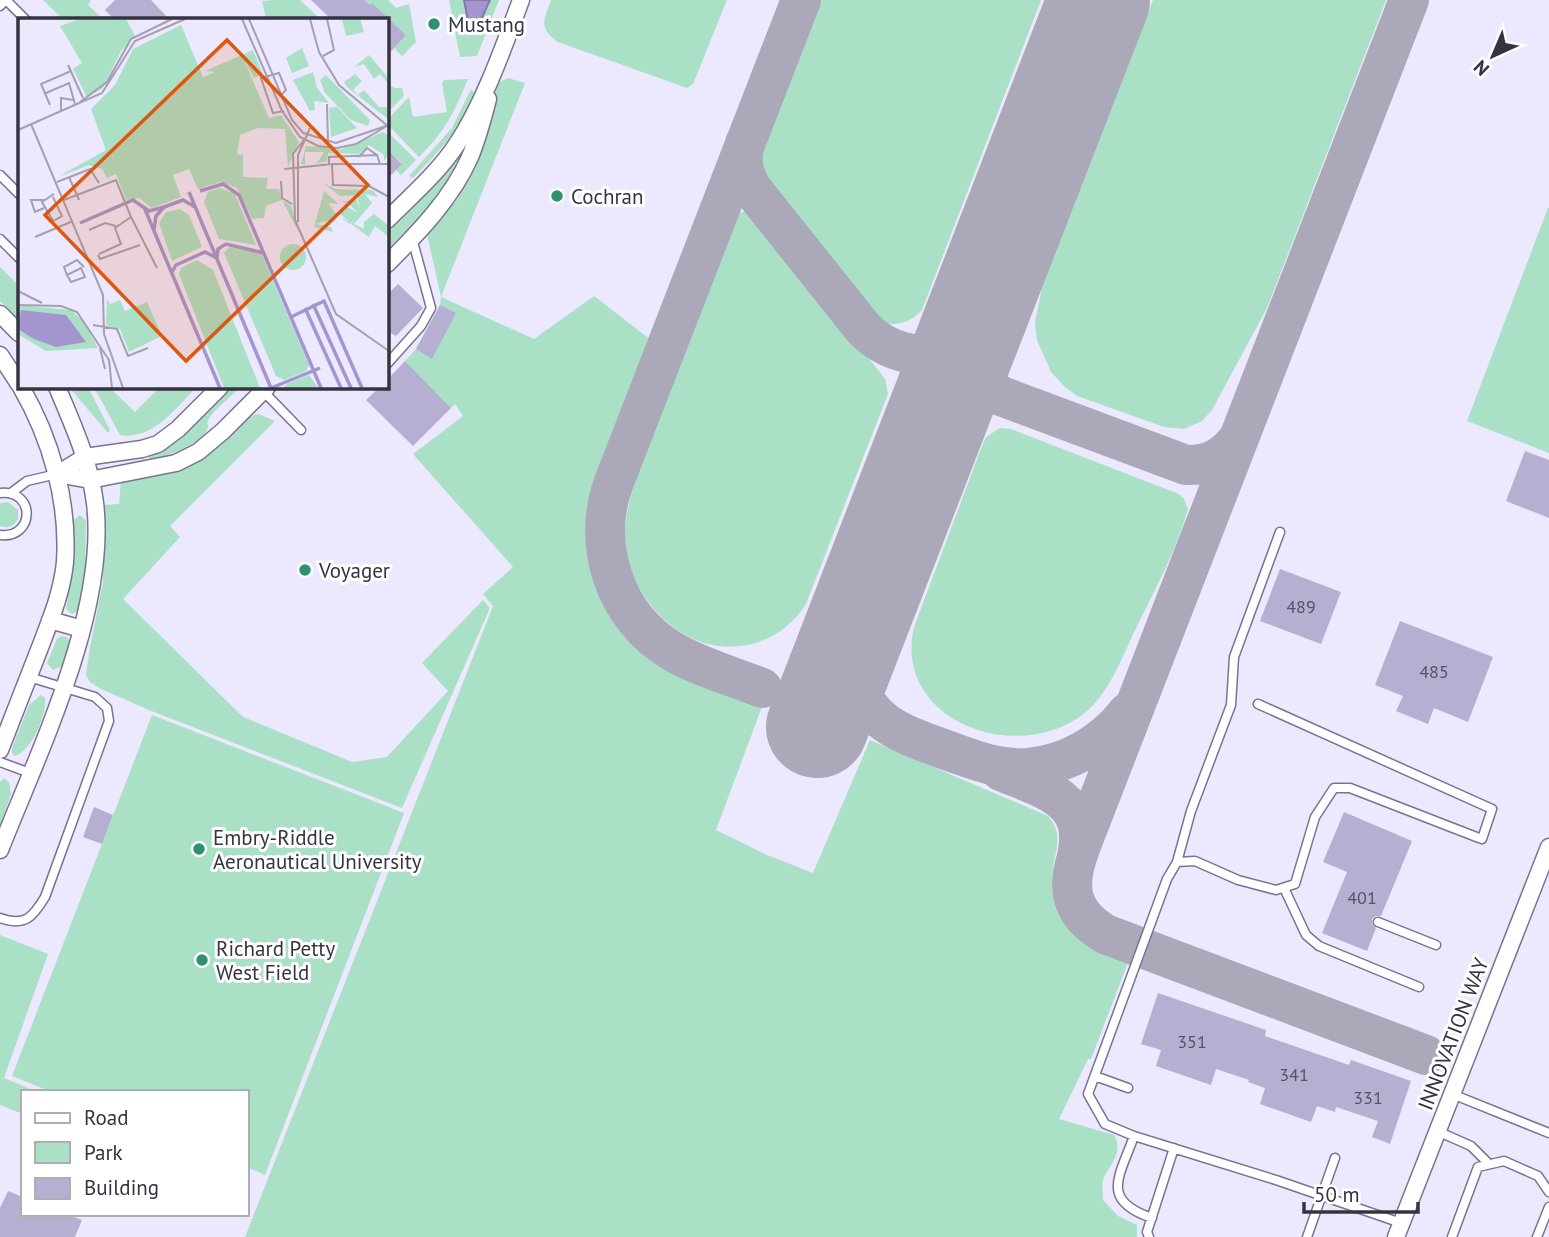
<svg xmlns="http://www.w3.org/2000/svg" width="1549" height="1237" font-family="'PT Sans',sans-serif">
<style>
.green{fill:#aae0c6}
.water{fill:#a495d1;stroke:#8378a6;stroke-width:2}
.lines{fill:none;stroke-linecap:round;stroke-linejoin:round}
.taxiway{stroke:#aba8ba;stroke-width:40}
.runway{stroke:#aba8ba;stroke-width:102}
.building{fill:#b7afd1}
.lane-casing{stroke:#7a7292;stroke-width:11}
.street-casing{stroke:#7a7292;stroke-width:19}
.lane{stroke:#fff;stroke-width:8}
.street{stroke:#fff;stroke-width:16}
.poi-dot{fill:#2e926d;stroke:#fff;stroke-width:2.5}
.labels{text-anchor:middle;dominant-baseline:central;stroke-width:6;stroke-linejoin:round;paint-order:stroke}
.number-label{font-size:18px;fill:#565265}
.poi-label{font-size:21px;fill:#363341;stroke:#fff;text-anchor:start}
.street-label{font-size:21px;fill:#363341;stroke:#fff}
.inset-river{fill:none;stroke:#a495d1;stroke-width:3.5}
.inset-road{fill:none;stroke:#a3a0b2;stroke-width:2}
.view{fill:#df570f;fill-opacity:0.15;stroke:#df570f;stroke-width:3.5}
.inset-edge{fill:none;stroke:#363341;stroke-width:3.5}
</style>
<rect width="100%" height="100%" fill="#ece8fd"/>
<path class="green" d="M 43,0 L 91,0 L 88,5 L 103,19 L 63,19 Z
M 273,0 L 300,0 L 320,19 L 266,19 L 262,1 Z
M 364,0 L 388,0 L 396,8 L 409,4 L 416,42 L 402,56 L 396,50 L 395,47 L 406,35 L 389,19 L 387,21 L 372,3 L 370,5 Z
M 449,0 L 499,0 L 477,56 L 460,57 Z
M 551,0 L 727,0 L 693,84 L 687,88 L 558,42 C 538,28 544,20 551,0 Z
M 816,0 L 1041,0 L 922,310 C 908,326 888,328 871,317 L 763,179 L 757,166 L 758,149 Z
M 1153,0 L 1386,0 L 1267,308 L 1212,410 L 1202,421 L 1184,429 L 1164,427 L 1077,396 L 1065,387 L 1051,372 L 1037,340 L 1035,322 L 1043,283 Z
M 508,78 L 525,83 L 441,297 L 534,339 L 594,296 L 652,341 L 634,376 L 598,469 L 587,544 L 602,598 L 634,640 L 677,676 L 763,704 L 716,830 L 767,855 L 813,873 L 870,740 L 1048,816 C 1061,831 1058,843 1054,862 C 1044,919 1081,941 1129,960 L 1091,1059 L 1088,1059 L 1059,1119 L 1114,1135 C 1124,1150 1111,1164 1104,1177 C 1101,1183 1103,1193 1103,1200 L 1118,1216 L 1137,1225 L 1137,1237 L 245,1237 L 493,606 L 483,594 L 513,567 L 413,454 L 463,416 L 455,404 L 451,408 L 405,361 L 416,349 L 440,305 L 441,297 L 427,234 L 457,200 L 480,153 L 495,91 L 500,82 Z
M 468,79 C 454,113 446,130 419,157 L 387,124 L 387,120 L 409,97 L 413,117 L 447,112 L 442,83 L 444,80 Z
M 387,84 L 395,88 L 402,88 L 404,96 L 388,112 L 387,99 L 391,94 L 387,90 Z
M 471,89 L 474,93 C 456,133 444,147 413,178 L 409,176 L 452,128 Z
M 387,131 L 416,160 L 401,175 L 396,170 L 402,163 L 387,149 Z
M 459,154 C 458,183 407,229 387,250 L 387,229 Z
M 1548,208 L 1549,208 L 1549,453 L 1467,421 Z
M 745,211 L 756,217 L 878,370 L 885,379 L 888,394 L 806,604 C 787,634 755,650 720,646 C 668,641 624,585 625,534 C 625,508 636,481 643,456 C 667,377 700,299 730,222 L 733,216 Z
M 0,267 L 19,286 L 19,321 L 0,301 Z
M 69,387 L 88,387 L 110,430 L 108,433 Z
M 94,387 L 109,387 L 135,412 L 160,387 L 197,387 C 176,407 153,441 120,435 Z
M 228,387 L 234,387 L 236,391 C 228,400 214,409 209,419 C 204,429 211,420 207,430 C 202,444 163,458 149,460 L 149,454 L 172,444 Z
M 259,414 L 275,421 L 170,526 L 180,537 L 123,599 L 243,717 L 352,762 L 387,757 L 448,691 L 422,663 L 483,600 L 490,608 L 402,808 L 149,710 L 101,689 L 90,682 L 86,675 L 90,647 L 103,582 L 104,505 L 119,504 L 121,480 C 154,476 187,473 213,451 C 228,439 240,417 259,414 Z
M 1000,428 L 1011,429 L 1179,494 L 1184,499 L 1188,509 C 1177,549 1156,588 1137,626 C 1123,655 1111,690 1086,712 C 1020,767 892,722 914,627 L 982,446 L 986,437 Z
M 8,502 L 18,510 L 18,519 C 14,526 8,529 0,526 L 0,503 Z
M 80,515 L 86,521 L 85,573 L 80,606 L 78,611 L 72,614 L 66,609 L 73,559 L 72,521 Z
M 61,636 L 67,637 L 70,643 L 62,666 L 53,670 L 47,663 L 57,639 Z
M 41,695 L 45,698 C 47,714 32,751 15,756 L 12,753 L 12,748 L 29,705 Z
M 152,715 L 404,813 L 265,1175 L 247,1167 L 247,1092 L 52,1092 L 12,1076 Z
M 4,778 L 9,782 L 11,794 L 0,825 L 0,782 Z
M 0,935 L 48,954 L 4,1078 L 38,1092 L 23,1092 L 23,1114 L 0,1105 Z"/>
<path class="water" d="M 464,0 L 490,0 L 480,22 L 473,26 L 468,21 Z"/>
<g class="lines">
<path class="taxiway" d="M 1409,0 L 1092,817 C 1075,862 1052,902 1105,934 L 1426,1055
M 745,143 C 740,161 743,173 752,189 L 863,328 C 884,350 921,364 949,346 C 959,339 967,328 975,318
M 975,318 C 964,349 971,380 1001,396 L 1186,465 C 1210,466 1226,456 1239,438
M 853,635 C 849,650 851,662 855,677 C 869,726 904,734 946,750 C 974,760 998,770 1028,768 C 1069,764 1104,743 1128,712
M 762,688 C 732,676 699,667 672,651 C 614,616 591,544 614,482 L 801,0
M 1001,771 C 1043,789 1090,798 1077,856"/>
<path class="runway" d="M 817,727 L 1099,0"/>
</g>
<path class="building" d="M 115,0 L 151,0 L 169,19 L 114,19 L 105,10 Z
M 311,0 L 364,0 L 370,5 L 372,3 L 406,35 L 387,56 L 387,19 L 331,19 Z
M 387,149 L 402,164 L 387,179 Z
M 398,284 L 423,308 L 396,336 L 387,331 L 387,295 Z
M 440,305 L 456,313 L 432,359 L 416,349 Z
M 405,361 L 451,408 L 413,446 L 366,400 L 380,387 L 387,387 L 387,380 Z
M 1525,451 L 1549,460 L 1549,518 L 1506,501 Z
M 1280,569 L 1341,592 L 1321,644 L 1260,621 Z
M 1400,621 L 1493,657 L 1468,722 L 1434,708 L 1428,724 L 1396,711 L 1403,696 L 1375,685 Z
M 94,807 L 113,815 L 102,844 L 83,837 Z
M 1344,812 L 1412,841 L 1381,916 L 1376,916 L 1372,919 L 1372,924 L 1376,928 L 1367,951 L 1322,933 L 1347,872 L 1323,862 Z
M 1158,993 L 1266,1030 L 1265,1036 L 1349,1065 L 1351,1060 L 1411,1081 L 1390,1144 L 1372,1137 L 1378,1121 L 1336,1107 L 1335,1112 L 1317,1106 L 1311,1122 L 1260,1104 L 1265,1088 L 1248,1082 L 1249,1080 L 1216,1069 L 1211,1085 L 1156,1066 L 1161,1050 L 1141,1044 Z
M 8,1191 L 23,1197 L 23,1214 L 67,1214 L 82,1220 L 75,1237 L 0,1237 L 0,1208 Z"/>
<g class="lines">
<defs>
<path id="lane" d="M 0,6 L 6,0 L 25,19
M 0,175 L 19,194
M 0,239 L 19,258
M 387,364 L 421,326 L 431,308 L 412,238
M 261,389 L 301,430
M 0,493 C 36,489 35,539 0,535
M 11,493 L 27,481 L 57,474
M 1258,704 L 1492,809 L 1482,839
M 0,762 L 30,773
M 1177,862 L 1191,811 L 1231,705 L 1234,657 L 1280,532
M 1284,888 L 1306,935 L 1319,946 L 1419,987
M 0,918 C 25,927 33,917 45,897 L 109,721 L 107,708 L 95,697 L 29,677
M 1378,922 L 1436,945
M 1095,1076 L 1128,1088
M 1452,1094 L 1549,1133
M 1437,1131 L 1471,1146 L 1489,1164
M 1134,1136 C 1120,1176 1099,1200 1152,1218
M 1401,1223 L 1276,1180 L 1134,1136 L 1105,1124 L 1088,1094 L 1167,879 L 1177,862 L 1195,861 L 1238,880 L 1276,890 L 1295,884 L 1315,817 L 1334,788 L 1350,788 L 1479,838
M 1149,1237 L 1147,1232 L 1174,1148
M 1307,1237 L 1335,1158
M 1452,1237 L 1478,1167 L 1504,1161 L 1538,1176 L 1549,1192
M 1537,1237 L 1549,1207"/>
<path id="street" d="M 387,220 C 411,196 438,173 457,144 C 484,103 504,46 521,0
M 387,264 C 419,232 452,198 470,157 C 478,138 483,118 488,99
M 0,314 L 19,333
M 0,355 L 19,384
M 57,474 L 90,480 L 176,463 L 198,452 L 223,431 L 267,387
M 57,474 L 85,457 L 142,449 L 158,444 L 178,429 L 220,387
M 50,620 L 82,629
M 0,750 C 13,717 26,683 39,650 C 50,621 62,593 65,562 C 69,501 51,439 21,387
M 0,850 C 39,751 108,610 95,503 C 90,462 73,425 57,387
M 1396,1237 L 1549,847"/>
</defs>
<use href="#lane" class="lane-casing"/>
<use href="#street" class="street-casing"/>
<use href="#lane" class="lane"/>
<use href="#street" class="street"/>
</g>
<g class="poi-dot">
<circle cx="434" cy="24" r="7"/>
<circle cx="557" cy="196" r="7"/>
<circle cx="305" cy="570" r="7"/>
<circle cx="199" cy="849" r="7"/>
<circle cx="202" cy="960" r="7"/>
</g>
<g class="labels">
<g class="number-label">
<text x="1301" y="606">489</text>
<text x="1434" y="671">485</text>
<text x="1362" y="897">401</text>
<text x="1192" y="1041">351</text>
<text x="1294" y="1074">341</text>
<text x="1368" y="1097">331</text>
</g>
<g class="poi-label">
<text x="448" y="24">Mustang</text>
<text x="571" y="196">Cochran</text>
<text x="319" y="570">Voyager</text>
<text x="213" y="837">Embry-Riddle<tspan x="213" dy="24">Aeronautical University</tspan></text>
<text x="216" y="948">Richard Petty<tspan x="216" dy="24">West Field</tspan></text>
</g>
<g class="street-label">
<text transform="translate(1453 1034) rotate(-69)">INNOVATION WAY</text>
</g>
</g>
<g transform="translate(18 18)">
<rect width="371" height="371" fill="#ece8fd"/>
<path d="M 61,1 L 108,1 L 117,18 L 103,33 L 85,70 L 69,79 L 55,51 L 64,45 L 42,8 ZM 324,1 L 342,1 L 346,14 L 328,18 ZM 163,7 L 185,59 L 197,54 L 187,53 L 235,32 L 245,56 L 236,60 L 226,42 L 251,100 L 263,97 L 281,124 L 270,149 L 267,111 L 240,110 L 222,117 L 219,136 L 225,137 L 225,159 L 250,160 L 248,171 L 261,171 L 264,182 L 273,188 L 281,215 L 264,182 L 248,188 L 246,200 L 234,201 L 219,170 L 202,164 L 180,171 L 171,151 L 155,157 L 163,179 L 134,190 L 121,180 L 108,182 L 98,156 L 89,160 L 84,151 L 71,147 L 40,159 L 88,132 L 73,91 L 97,67 L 115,31 ZM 284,30 L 291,48 L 274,55 L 268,40 ZM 351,37 L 371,61 L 371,66 L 362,56 L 356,61 L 346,46 L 336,49 ZM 295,54 L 299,70 L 311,85 L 296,83 L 297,92 L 292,93 L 275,62 ZM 337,56 L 344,63 L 335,72 L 340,77 L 346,72 L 361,89 L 371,89 L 371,102 L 329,69 L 326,64 ZM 308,57 L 352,102 L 350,108 L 333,102 L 307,75 L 302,62 ZM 319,89 L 339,110 L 313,119 L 311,90 ZM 365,114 L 371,118 L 371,135 L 366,143 L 366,137 L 351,127 L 342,136 L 310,135 L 309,143 L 299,145 L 306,134 L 287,134 L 287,147 L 283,146 L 288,128 L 324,131 ZM 305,165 L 318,171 L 355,172 L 360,179 L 347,176 L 354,185 L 336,206 L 346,211 L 346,204 L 356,196 L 371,208 L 371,219 L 357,208 L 351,219 L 333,206 L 337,200 L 332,206 L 320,198 L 332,204 L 322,196 L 328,188 L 340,195 L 330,185 L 323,184 L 338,181 L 342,192 L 339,177 L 322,178 ZM 202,170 L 217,176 L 238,227 L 201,221 L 186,184 L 190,174 ZM 306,173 L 321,186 L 310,185 L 319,197 L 315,202 L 327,211 L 314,202 L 297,206 L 313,209 L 315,214 L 296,209 ZM 162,191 L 171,197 L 184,229 L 154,243 L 141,205 L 148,194 ZM262 239a13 13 0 1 1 26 0a13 13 0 1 1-26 0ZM 211,229 L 243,235 L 291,347 L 288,353 L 266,362 L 258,358 L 206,235 ZM 179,242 L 195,252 L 242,370 L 206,370 L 161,256 L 163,250 ZM 89,280 L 92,286 L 102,282 L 107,293 L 129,284 L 144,318 L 111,334 L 102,311 L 88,307 ZM 0,287 L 53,292 L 65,303 L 80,330 L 28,333 L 0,316 ZM 291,357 L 300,370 L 265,370 L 269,366 Z" fill="#aae0c6"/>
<path d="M 3,292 L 48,297 L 68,324 L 38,329 L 16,321 L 0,311 Z" fill="#a495d1"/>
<path class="inset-river" d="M 182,173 L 205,166 L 221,177 L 303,370M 171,174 L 253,370M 126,189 L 202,370M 62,205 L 115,182 L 131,193 L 146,189M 136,212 L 138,198 L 146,189 L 165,182 L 177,189M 199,240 L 200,231 L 208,226 L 246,235M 154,254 L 158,247 L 187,234 L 199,240M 295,286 L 333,370M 287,290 L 323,370M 273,299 L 306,283 L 344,370M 253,370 L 302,350"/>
<path class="inset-road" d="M 224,1 L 264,93 L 282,119 L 300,128 L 319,130 L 338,126 L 369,108M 231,1 L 274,102 L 285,115 L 318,125 L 368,108M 292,1 L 301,34 L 321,67 L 371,109M 305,38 L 316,32 L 309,1M 50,47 L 65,80M 28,75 L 51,65 L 57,86M 262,78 L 268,72 L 261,55 L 243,60 L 255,95 L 266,93M 62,84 L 89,64 L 113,21 L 154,1M 309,86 L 310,125M 32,87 L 23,66 L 53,53M 43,93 L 43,80 L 55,82M 13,106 L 85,277 L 86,316 L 105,370M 0,112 L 84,75 L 117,23 L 167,1M 289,118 L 275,136 L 277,202 L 318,296 L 371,333M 341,139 L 349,130 L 359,137M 311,146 L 311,139 L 359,137 L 362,146M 314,146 L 371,146M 266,151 L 314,146 L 315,167 L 351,168 L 371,179M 51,159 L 61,182M 263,163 L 264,180 L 274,186M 39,164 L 72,151 L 81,165M 35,179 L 44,198 L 35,203 L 24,184 L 36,176M 46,182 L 98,162 L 113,199 L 97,210 L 103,226 L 81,236M 26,190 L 17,194 L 13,182 L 27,182M 113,199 L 139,250M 280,204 L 280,137 L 292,110M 71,212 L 87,205 L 98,208M 17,219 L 55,203M 80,237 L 82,241 L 122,227M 49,257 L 53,264 L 67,259 L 63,250 L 49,257 L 46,249 L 59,242 L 66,249M 0,273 L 24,285M 0,287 L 43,288 L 59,294 L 91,342 L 94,370M 75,307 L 99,311 L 110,338 L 130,330M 82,330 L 87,351"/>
<path class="view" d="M 209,22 L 350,167 L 168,343 L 27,197 Z"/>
<rect width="371" height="371" class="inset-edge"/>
</g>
<rect x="21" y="1090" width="228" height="126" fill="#ffffff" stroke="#afadb3" stroke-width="2"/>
<rect x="35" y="1113" width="35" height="10" fill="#ffffff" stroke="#afadb3" stroke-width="2"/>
<text x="84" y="1125" font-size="21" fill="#363341">Road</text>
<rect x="35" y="1142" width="35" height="21" fill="#aae0c6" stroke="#afadb3" stroke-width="2"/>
<text x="84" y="1160" font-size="21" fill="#363341">Park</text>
<rect x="35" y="1178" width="35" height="21" fill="#b7afd1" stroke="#afadb3" stroke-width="2"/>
<text x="84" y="1195" font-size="21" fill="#363341">Building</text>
<g transform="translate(1493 56) rotate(224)" stroke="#ffffff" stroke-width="5" paint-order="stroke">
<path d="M0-5L12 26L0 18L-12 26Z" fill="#363341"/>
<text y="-10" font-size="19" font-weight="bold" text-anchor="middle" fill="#363341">N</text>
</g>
<path d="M1304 1202v10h114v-10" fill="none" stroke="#363341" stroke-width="3.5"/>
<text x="1314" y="1202" font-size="21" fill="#363341" stroke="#ffffff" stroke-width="5" paint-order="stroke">50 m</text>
</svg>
